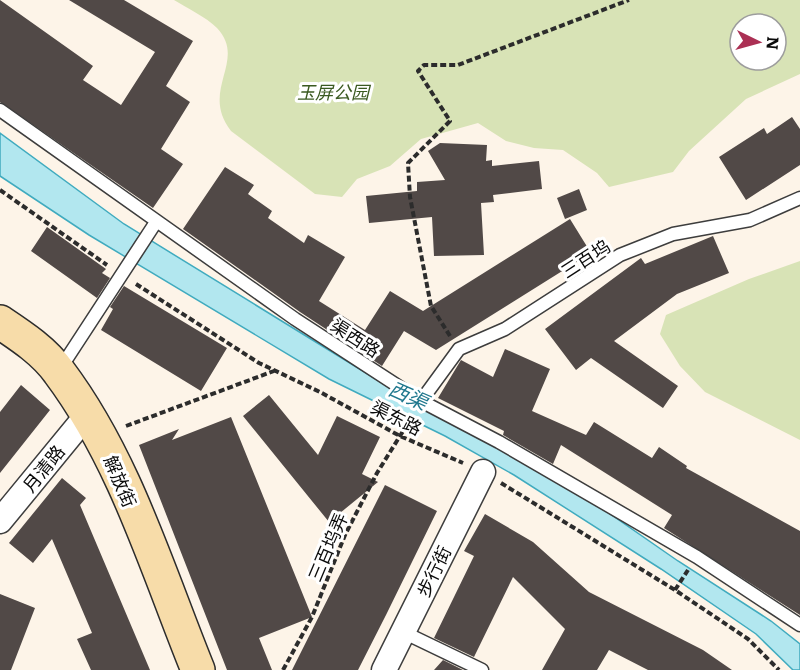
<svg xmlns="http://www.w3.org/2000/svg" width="800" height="670" font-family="Literata,'Noto Sans SC',serif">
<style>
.green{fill:#d8e3b6;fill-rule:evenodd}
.water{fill:#b2e7ef;stroke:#40abbf;stroke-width:1.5}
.building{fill:#514947}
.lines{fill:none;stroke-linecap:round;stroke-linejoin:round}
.lane-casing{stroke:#3d3d3d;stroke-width:15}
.street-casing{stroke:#3d3d3d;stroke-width:27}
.secondary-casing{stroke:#2c2c2c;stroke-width:36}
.path{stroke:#2c2c2c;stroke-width:4;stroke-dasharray:6 3;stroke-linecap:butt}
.lane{stroke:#fff;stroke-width:12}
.street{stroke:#fff;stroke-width:24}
.secondary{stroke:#f7dca9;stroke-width:33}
.labels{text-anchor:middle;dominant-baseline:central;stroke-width:6;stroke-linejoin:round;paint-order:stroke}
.park-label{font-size:18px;font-style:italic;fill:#3b5a21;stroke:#fff}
.street-label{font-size:18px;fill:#0a0a0a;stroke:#fff}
.water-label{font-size:20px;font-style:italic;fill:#20788e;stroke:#fff}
</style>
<rect width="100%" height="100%" fill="#fdf4e8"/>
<path class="green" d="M 174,0 L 800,0 L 800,74 L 746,99 L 689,151 L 673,172 L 609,187 L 597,173 L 563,150 L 534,148 L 506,141 L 478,123 L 421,139 L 390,166 L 357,179 L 342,197 L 315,194 L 231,131 C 199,90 248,61 217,28 C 206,17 187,8 174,0 ZM 740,24 L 776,24 L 776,60 L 740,60 Z
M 800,261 L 800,440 L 705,392 L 680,366 L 660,334 L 666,315 L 749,279 Z"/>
<path class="water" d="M 0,133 L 124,224 L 397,392 L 492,442 L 593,502 L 678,561 L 771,621 L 800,644 L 800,670 L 793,670 L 756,634 L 661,569 L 514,475 L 445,436 L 329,379 L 89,235 L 0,176 Z"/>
<path class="building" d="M 0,0 L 93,66 L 83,80 L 121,105 L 155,52 L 69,0 L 124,0 L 193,41 L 166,86 L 190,102 L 161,149 L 183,164 L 153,208 L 0,102 Z
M 792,117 L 800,129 L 800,165 L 746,200 L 719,157 L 764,128 L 767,134 Z
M 440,143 L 487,145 L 486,161 L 492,160 L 492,166 L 539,161 L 542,189 L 493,195 L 494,202 L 481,203 L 484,255 L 434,256 L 432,217 L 369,223 L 366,196 L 417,191 L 417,182 L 445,180 L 428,151 Z
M 225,167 L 254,185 L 248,194 L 272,211 L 268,218 L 304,243 L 308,235 L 345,257 L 319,301 L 365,330 L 390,291 L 423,311 L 570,219 L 591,253 L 436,350 L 404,331 L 382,366 L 300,312 L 183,229 Z
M 579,189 L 587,210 L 565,219 L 557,198 Z
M 47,227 L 106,269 L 102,273 L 110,278 L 97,298 L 31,251 Z
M 713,236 L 729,273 L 677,294 L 614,341 L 678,386 L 663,408 L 591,358 L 576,370 L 545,329 L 641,258 L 645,264 Z
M 124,286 L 227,348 L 201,391 L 101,330 L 113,309 L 110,307 Z
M 505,349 L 550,369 L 532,411 L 586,435 L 594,422 L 652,458 L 659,447 L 687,466 L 686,468 L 800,531 L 800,615 L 664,528 L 672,515 L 561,445 L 553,464 L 503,435 L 504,431 L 438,398 L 461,360 L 493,377 Z
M 21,385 L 50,410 L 0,473 L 0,412 Z
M 269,395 L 318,455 L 337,416 L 380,437 L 362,474 L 378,482 L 329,522 L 243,416 Z
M 231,417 L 312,617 L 259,638 L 272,670 L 227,670 L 139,445 L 179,429 L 172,440 Z
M 62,478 L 86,498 L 80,505 L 150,670 L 91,670 L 77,639 L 92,633 L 52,539 L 33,563 L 9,543 Z
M 385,485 L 437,511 L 386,615 L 358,670 L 292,670 Z
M 485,514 L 533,542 L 589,592 L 703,650 L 732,670 L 648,670 L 609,650 L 597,670 L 542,670 L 565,629 L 513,577 L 474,657 L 434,638 L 474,556 L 464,551 Z
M 0,594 L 35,608 L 11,670 L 0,670 Z
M 443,660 L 463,670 L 434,670 Z"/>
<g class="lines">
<defs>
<path id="lane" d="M 0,110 L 295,319 L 421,401 L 499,442 L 697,557 L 800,625
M 60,369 L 156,222
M 421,401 L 459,349 L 505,329 L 620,255 L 673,234 L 750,220 L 800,198
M 403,632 L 482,670"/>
<path id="street" d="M 0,521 L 87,415
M 384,670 L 483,472"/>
<path id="secondary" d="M 0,322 C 21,336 44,351 59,372 C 125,460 157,569 198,670"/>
</defs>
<use href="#lane" class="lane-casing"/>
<use href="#street" class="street-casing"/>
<use href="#secondary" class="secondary-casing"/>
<path class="path" d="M 0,190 L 107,265
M 136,284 L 259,363 L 320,392 L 400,436 L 463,463
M 450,336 L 431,306 L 410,197 L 408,163 L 450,121 L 418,71 L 424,65 L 458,65 L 629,0
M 126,426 L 274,371
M 501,483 L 675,590 L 748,639 L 779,670
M 675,590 L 688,570
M 283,670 L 312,617 L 345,535 L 377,473 L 413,415"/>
<use href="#lane" class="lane"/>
<use href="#street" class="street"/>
<use href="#secondary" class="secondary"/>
</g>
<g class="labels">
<g class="park-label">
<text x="333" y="91">玉屏公园</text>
</g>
<g class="street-label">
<text transform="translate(585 258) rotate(-33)">三百坞</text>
<text transform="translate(356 337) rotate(33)">渠西路</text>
<text transform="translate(397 417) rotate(27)">渠东路</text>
<text transform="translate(43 468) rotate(-51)">月清路</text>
<text transform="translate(121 481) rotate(67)">解放街</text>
<text transform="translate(327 547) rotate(-67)">三百坞弄</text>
<text transform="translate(433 571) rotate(-64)">步行街</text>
</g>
<g class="water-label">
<text transform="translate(409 394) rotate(24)">西渠</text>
</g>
</g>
<g transform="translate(758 42) rotate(95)"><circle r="28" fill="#ffffff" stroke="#9d9d9d" stroke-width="1.5"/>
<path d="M0-4.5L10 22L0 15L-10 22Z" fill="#ab3054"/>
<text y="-9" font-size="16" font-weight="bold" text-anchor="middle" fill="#0a0a0a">N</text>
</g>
</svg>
